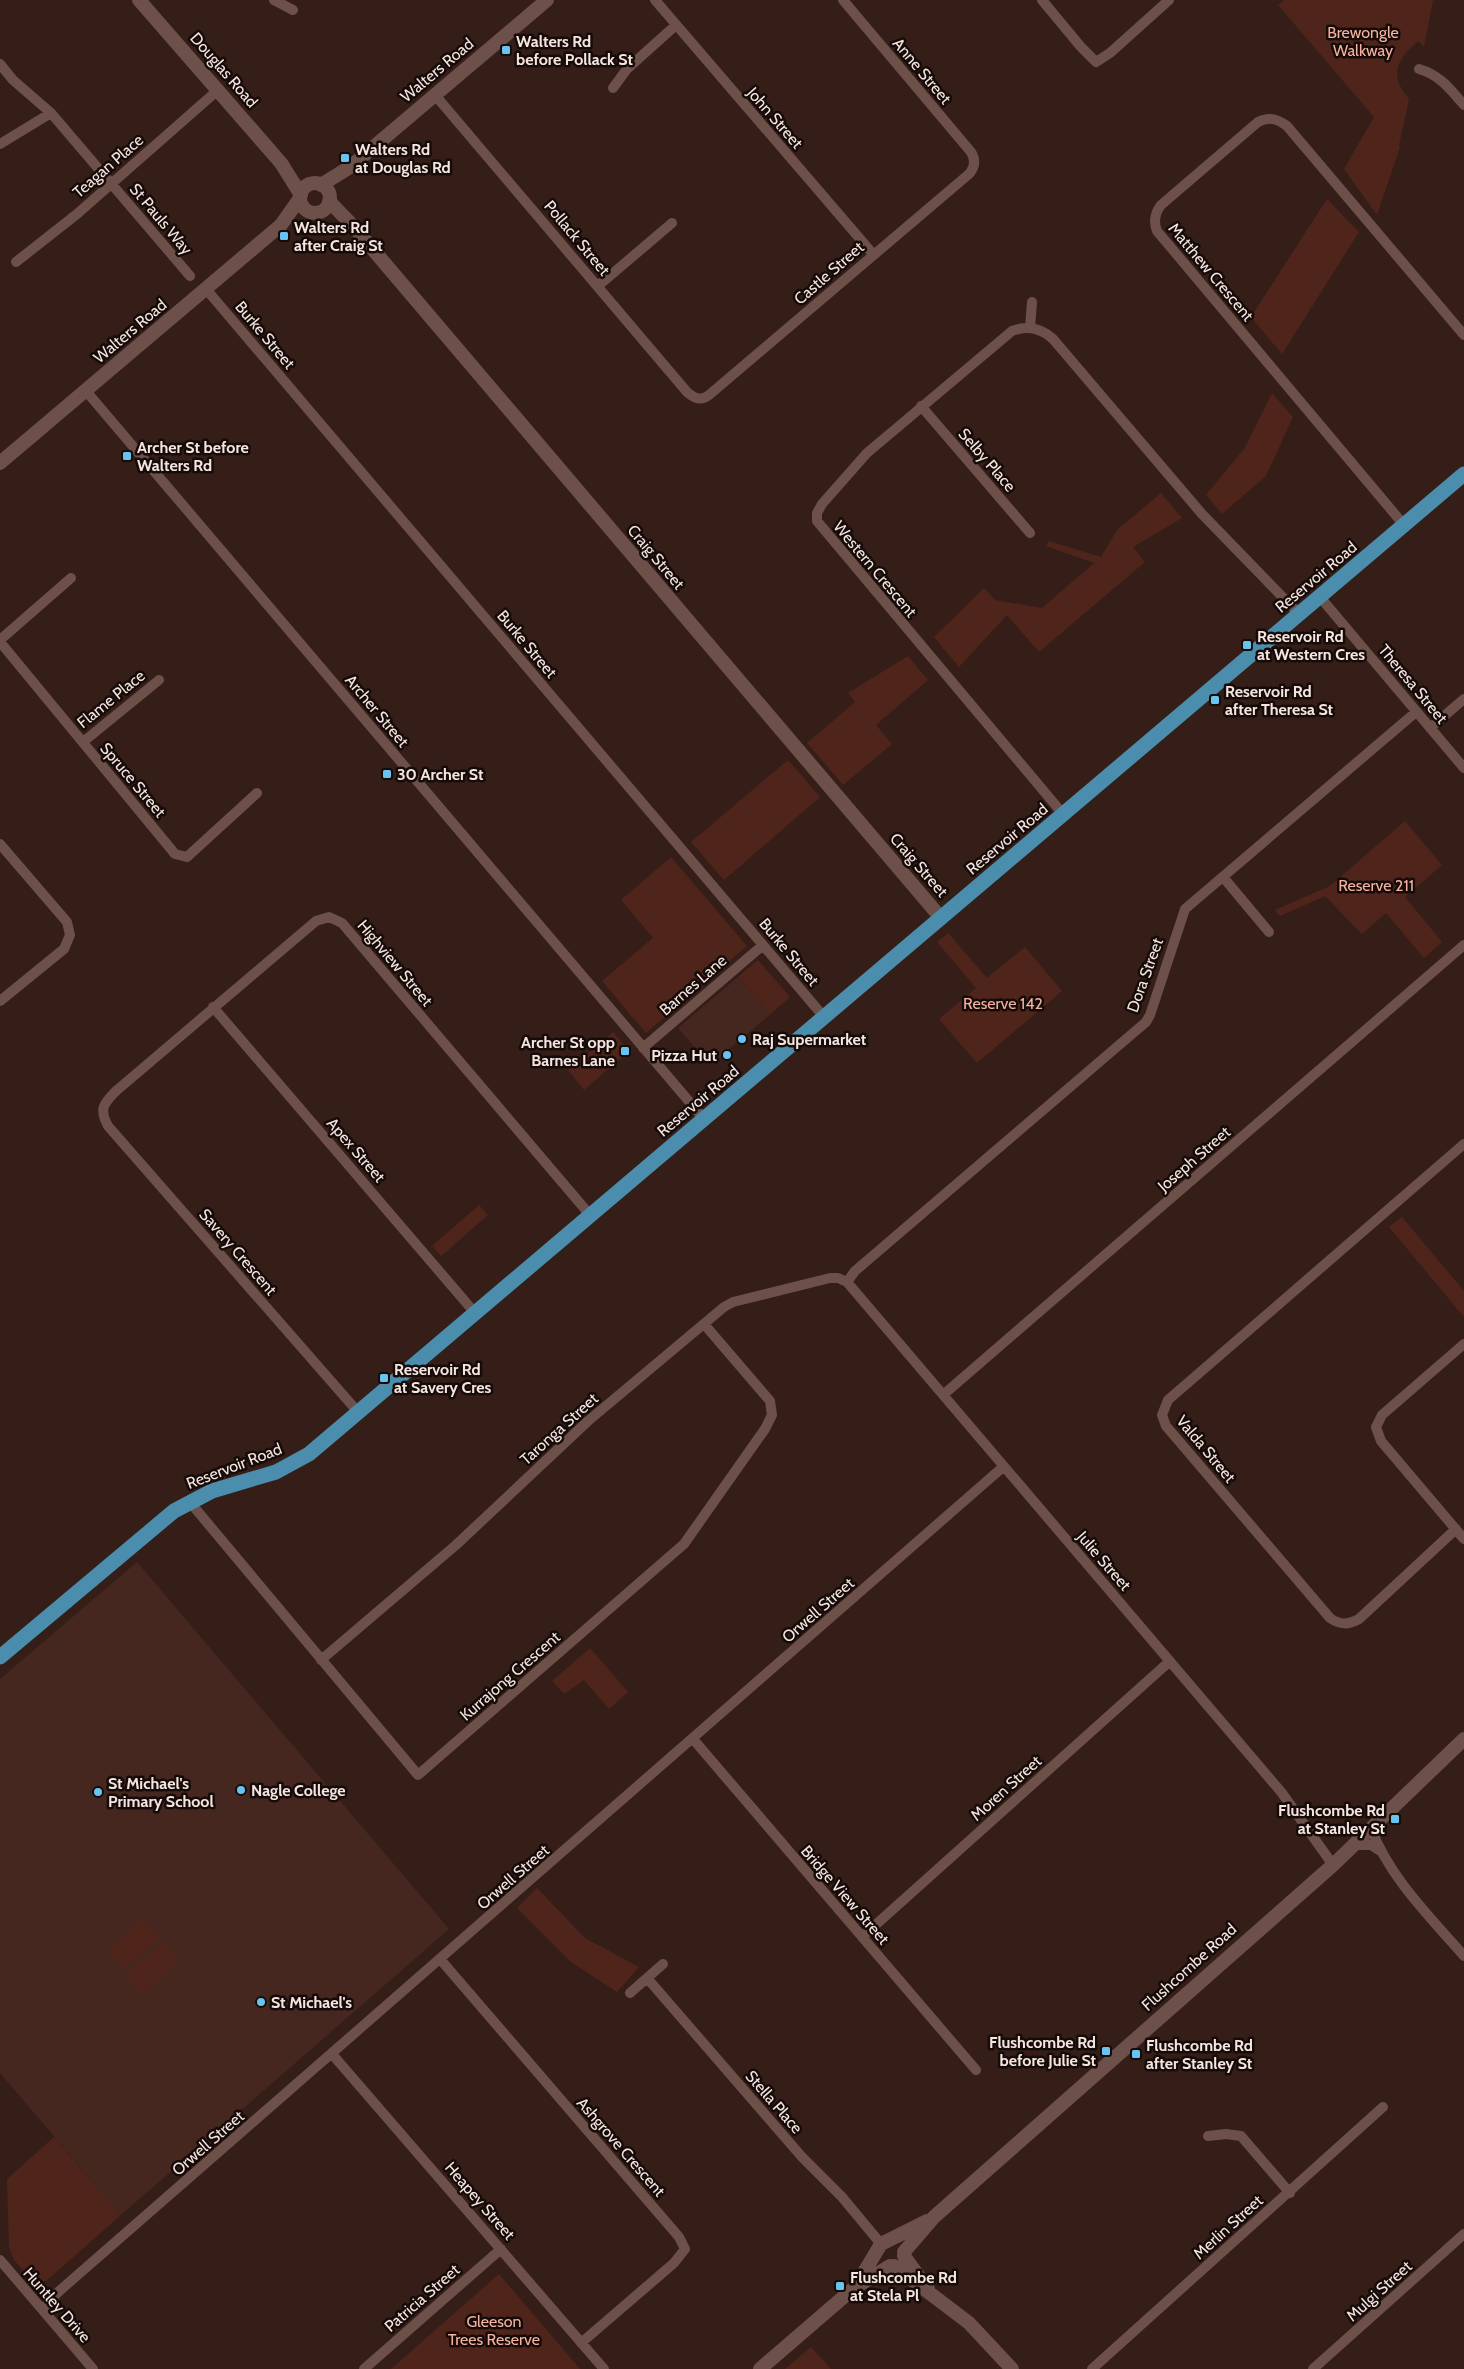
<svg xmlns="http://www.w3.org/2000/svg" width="1464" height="2369" font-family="Cabin,sans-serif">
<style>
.built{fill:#452720}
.green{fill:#4f251b}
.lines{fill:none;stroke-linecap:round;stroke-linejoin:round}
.street{stroke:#6c5049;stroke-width:10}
.secondary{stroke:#6c5049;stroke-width:14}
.primary{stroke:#4a8dad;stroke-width:15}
.poi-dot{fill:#69c3f1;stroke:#150b08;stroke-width:2}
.labels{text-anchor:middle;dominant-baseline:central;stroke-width:5;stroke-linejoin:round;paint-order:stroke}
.park-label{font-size:16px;fill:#f6b2a1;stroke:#150b08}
.poi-label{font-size:16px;font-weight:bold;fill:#f5e4e0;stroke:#150b08;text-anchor:start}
.street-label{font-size:16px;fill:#f5e4e0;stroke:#150b08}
</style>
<rect width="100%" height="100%" fill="#351e18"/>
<path class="built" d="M 738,977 L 767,1009 L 766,1018 L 714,1062 L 707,1061 L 678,1028 Z
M 137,1562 L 449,1929 L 121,2215 L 0,2073 L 0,1679 Z"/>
<path class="green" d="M 1284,0 L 1433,0 L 1424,47 L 1418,41 C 1397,60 1388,74 1409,99 L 1399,145 L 1400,147 L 1377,215 L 1344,169 L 1374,117 L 1278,5 Z
M 1327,199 L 1359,232 L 1282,354 L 1251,317 Z
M 1272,393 L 1293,417 L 1266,476 L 1222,514 L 1206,495 L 1244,449 Z
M 1161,493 L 1182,518 L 1133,547 L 1145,562 L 1039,652 L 1007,615 L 959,667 L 934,637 L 984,588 L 995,600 L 1042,608 L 1094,563 L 1046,546 L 1049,541 L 1101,557 L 1117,530 Z
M 908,656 L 928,680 L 876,725 L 892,744 L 843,785 L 807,743 L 855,702 L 848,693 Z
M 788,760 L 820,797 L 724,880 L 691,842 Z
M 1405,821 L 1442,865 L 1405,897 L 1442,942 L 1424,958 L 1386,913 L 1362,934 L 1325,896 L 1280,916 L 1275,910 L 1330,886 Z
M 671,857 L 747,946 L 646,1033 L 602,981 L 653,938 L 621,900 Z
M 948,933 L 987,978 L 1025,947 L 1062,991 L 977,1063 L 939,1019 L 976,988 L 937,942 Z
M 758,960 L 790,997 L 766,1018 L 767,1009 L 738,977 Z
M 613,1032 L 629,1051 L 584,1090 L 568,1070 Z
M 479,1205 L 488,1215 L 441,1256 L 432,1246 Z
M 1402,1217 L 1464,1291 L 1464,1317 L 1389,1227 Z
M 590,1648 L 628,1692 L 609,1709 L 584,1680 L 564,1694 L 552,1681 Z
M 537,1888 L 585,1938 L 639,1967 L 617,1992 L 571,1962 L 517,1908 Z
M 144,1919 L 160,1938 L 123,1969 L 107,1950 Z
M 163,1942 L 179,1961 L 142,1993 L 126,1974 Z
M 54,2137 L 121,2215 L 46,2281 L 32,2280 L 14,2260 L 9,2247 L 7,2179 Z
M 499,2274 L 580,2369 L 391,2369 Z
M 811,2347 L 831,2369 L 785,2369 Z"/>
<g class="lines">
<path class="street" d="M 274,0 L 293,10
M 655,0 L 873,254
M 1042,0 L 1081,47 L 1096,62 L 1110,53 L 1169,0
M 0,64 L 13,80 L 51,113 L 190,276
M 1419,69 C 1440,75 1450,89 1464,105
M 613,88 L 627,69 L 676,25
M 435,95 L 687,392 C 695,399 701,401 709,395 L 969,174 C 975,167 976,160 971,152 L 843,0
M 0,144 L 51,113
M 16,262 L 77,214 L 218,90
M 598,286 L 672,223
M 206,289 L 824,1017
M 1030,328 L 1032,302
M 86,391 L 704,1119
M 921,406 L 1030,533
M 1404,525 L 1157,231 C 1153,221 1155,213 1161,205 L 1258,122 C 1269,116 1278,119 1287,126 L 1464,335
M 1320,597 L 1464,768
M 0,640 L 71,578
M 0,642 L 175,854 L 187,857 L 257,793
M 1430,728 L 1464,699
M 83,742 L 159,680
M 1063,814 L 817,521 L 817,513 L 822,504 L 867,453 L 1012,331 C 1028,325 1041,328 1053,339 L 1202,514 L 1299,614
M 0,844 L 67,922 L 70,935 L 64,949 L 0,1001
M 1223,877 L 1269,932
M 213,1007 L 475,1313
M 643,1048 L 763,945
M 847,1282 L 855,1271 L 1146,1022 L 1150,1015 L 1185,909 L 1416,712
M 1464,1344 L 1382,1415 L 1376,1427 L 1381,1441 L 1464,1539
M 943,1395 L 1464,945
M 358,1412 L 108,1126 C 99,1109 103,1104 116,1091 L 316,921 L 329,917 L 342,923 L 590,1215
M 189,1501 L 418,1775 L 684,1544 L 765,1429 L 772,1415 L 770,1401 L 704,1324
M 1456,1529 L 1359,1619 C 1348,1625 1340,1625 1330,1618 L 1166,1426 L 1162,1415 L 1168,1400 L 1464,1144
M 321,1660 L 456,1545 L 588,1421 L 724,1307 L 733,1302 L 830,1278 L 838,1278 L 847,1282 L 1282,1793 L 1333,1865
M 693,1739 L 976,2070
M 1371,1828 C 1389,1877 1430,1917 1464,1956
M 1354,1845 L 1371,1845 L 1382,1852
M 862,1937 L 1170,1661
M 440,1959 L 679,2237 L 685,2249 L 674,2263 L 581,2343
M 647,1978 L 802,2157 L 842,2197 L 881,2244
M 630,1993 L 663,1964
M 332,2054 L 604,2369
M 1208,2136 L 1226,2134 L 1241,2136 L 1290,2193
M 0,2260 L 93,2369
M 43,2309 L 57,2293 L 1003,1467
M 364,2369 L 501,2249
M 1092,2369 L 1383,2107
M 1313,2369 L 1464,2234"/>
<path class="secondary" d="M 139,0 L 281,163 L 301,195
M300 198a15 15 0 1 1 30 0a15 15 0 1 1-30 0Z
M 321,185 L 350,167 L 547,0
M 329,201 L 353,226 L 941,918
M 0,463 L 281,225 L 300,198
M 904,2252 L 934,2217 L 1333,1865 L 1464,1739
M 904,2256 L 928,2289
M 894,2266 L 969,2323 L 1012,2369
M 857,2284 L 881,2244 L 927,2221
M 760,2369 L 854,2288 L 890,2266"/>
<path class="primary" d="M 0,1657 L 174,1511 L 212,1491 L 276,1472 L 309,1454 L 1464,474"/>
</g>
<g class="poi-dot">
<rect x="501" y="45" width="10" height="10" rx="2.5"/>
<rect x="340" y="153" width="10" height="10" rx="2.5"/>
<rect x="279" y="231" width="10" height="10" rx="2.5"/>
<rect x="122" y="451" width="10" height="10" rx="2.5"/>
<rect x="1242" y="640" width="10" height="10" rx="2.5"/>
<rect x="1210" y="695" width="10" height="10" rx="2.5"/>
<rect x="382" y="769" width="10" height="10" rx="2.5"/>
<circle cx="742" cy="1039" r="5"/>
<rect x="620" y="1046" width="10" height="10" rx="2.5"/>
<circle cx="727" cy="1055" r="5"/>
<rect x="379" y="1373" width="10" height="10" rx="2.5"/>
<circle cx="241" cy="1790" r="5"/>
<circle cx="98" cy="1792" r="5"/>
<rect x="1390" y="1814" width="10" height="10" rx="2.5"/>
<circle cx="261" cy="2002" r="5"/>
<rect x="1101" y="2046" width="10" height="10" rx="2.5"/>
<rect x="1131" y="2049" width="10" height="10" rx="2.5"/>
<rect x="835" y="2281" width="10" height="10" rx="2.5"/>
</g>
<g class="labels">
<g class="park-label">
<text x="1363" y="32">Brewongle<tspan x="1363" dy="18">Walkway</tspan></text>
<text x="1376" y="885">Reserve 211</text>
<text x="1003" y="1003">Reserve 142</text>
<text x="494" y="2321">Gleeson<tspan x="494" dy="18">Trees Reserve</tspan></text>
</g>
<g class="poi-label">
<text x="516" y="41">Walters Rd<tspan x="516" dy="18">before Pollack St</tspan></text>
<text x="355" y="149">Walters Rd<tspan x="355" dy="18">at Douglas Rd</tspan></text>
<text x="294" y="227">Walters Rd<tspan x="294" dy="18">after Craig St</tspan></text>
<text x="137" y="447">Archer St before<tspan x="137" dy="18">Walters Rd</tspan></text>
<text x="1257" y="636">Reservoir Rd<tspan x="1257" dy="18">at Western Cres</tspan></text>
<text x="1225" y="691">Reservoir Rd<tspan x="1225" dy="18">after Theresa St</tspan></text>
<text x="397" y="774">30 Archer St</text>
<text x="752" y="1039">Raj Supermarket</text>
<text x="615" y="1042" text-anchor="end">Archer St opp<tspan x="615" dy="18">Barnes Lane</tspan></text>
<text x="717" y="1055" text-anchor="end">Pizza Hut</text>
<text x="394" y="1369">Reservoir Rd<tspan x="394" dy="18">at Savery Cres</tspan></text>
<text x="108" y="1783">St Michael's<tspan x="108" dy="18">Primary School</tspan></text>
<text x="251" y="1790">Nagle College</text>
<text x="1385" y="1810" text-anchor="end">Flushcombe Rd<tspan x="1385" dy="18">at Stanley St</tspan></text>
<text x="271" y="2002">St Michael's</text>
<text x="1096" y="2042" text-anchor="end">Flushcombe Rd<tspan x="1096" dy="18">before Julie St</tspan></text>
<text x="1146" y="2045">Flushcombe Rd<tspan x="1146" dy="18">after Stanley St</tspan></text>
<text x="850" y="2277">Flushcombe Rd<tspan x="850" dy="18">at Stela Pl</tspan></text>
</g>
<g class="street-label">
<text transform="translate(224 70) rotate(49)">Douglas Road</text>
<text transform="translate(437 70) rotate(-40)">Walters Road</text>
<text transform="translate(922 71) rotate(50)">Anne Street</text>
<text transform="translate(775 118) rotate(49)">John Street</text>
<text transform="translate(108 166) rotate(-41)">Teagan Place</text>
<text transform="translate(161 219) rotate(50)">St Pauls Way</text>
<text transform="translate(577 238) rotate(50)">Pollack Street</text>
<text transform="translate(1211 272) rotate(50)">Matthew Crescent</text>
<text transform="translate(829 273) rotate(-41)">Castle Street</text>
<text transform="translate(130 331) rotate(-40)">Walters Road</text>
<text transform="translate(265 335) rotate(50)">Burke Street</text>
<text transform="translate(987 460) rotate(49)">Selby Place</text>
<text transform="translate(656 557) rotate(50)">Craig Street</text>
<text transform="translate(875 569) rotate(50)">Western Crescent</text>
<text transform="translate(1316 577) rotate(-40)">Reservoir Road</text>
<text transform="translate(527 644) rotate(50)">Burke Street</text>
<text transform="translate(1413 684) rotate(50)">Theresa Street</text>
<text transform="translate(111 699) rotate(-39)">Flame Place</text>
<text transform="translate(377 711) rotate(50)">Archer Street</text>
<text transform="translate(133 780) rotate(50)">Spruce Street</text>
<text transform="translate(1007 839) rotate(-40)">Reservoir Road</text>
<text transform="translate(919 865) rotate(49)">Craig Street</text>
<text transform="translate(789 952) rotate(50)">Burke Street</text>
<text transform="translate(395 963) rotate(50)">Highview Street</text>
<text transform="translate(1145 975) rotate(-70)">Dora Street</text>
<text transform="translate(693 985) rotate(-41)">Barnes Lane</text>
<text transform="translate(698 1101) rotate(-40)">Reservoir Road</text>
<text transform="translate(356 1150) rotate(49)">Apex Street</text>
<text transform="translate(1194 1159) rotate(-41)">Joseph Street</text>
<text transform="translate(238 1252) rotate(49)">Savery Crescent</text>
<text transform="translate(559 1429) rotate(-42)">Taronga Street</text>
<text transform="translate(1206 1449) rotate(50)">Valda Street</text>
<text transform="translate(234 1466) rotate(-21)">Reservoir Road</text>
<text transform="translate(1104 1561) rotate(49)">Julie Street</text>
<text transform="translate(818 1610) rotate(-41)">Orwell Street</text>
<text transform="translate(510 1676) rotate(-41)">Kurrajong Crescent</text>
<text transform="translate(1006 1788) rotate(-42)">Moren Street</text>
<text transform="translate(513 1877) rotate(-41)">Orwell Street</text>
<text transform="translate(845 1895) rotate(49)">Bridge View Street</text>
<text transform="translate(1189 1967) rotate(-42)">Flushcombe Road</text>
<text transform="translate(774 2102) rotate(49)">Stella Place</text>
<text transform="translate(208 2143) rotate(-41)">Orwell Street</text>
<text transform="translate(621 2147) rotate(49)">Ashgrove Crescent</text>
<text transform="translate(480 2201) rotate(49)">Heapey Street</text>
<text transform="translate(1228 2227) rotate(-42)">Merlin Street</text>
<text transform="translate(1379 2291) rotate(-42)">Mulgi Street</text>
<text transform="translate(422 2298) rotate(-41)">Patricia Street</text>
<text transform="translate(57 2305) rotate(49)">Huntley Drive</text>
</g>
</g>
</svg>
